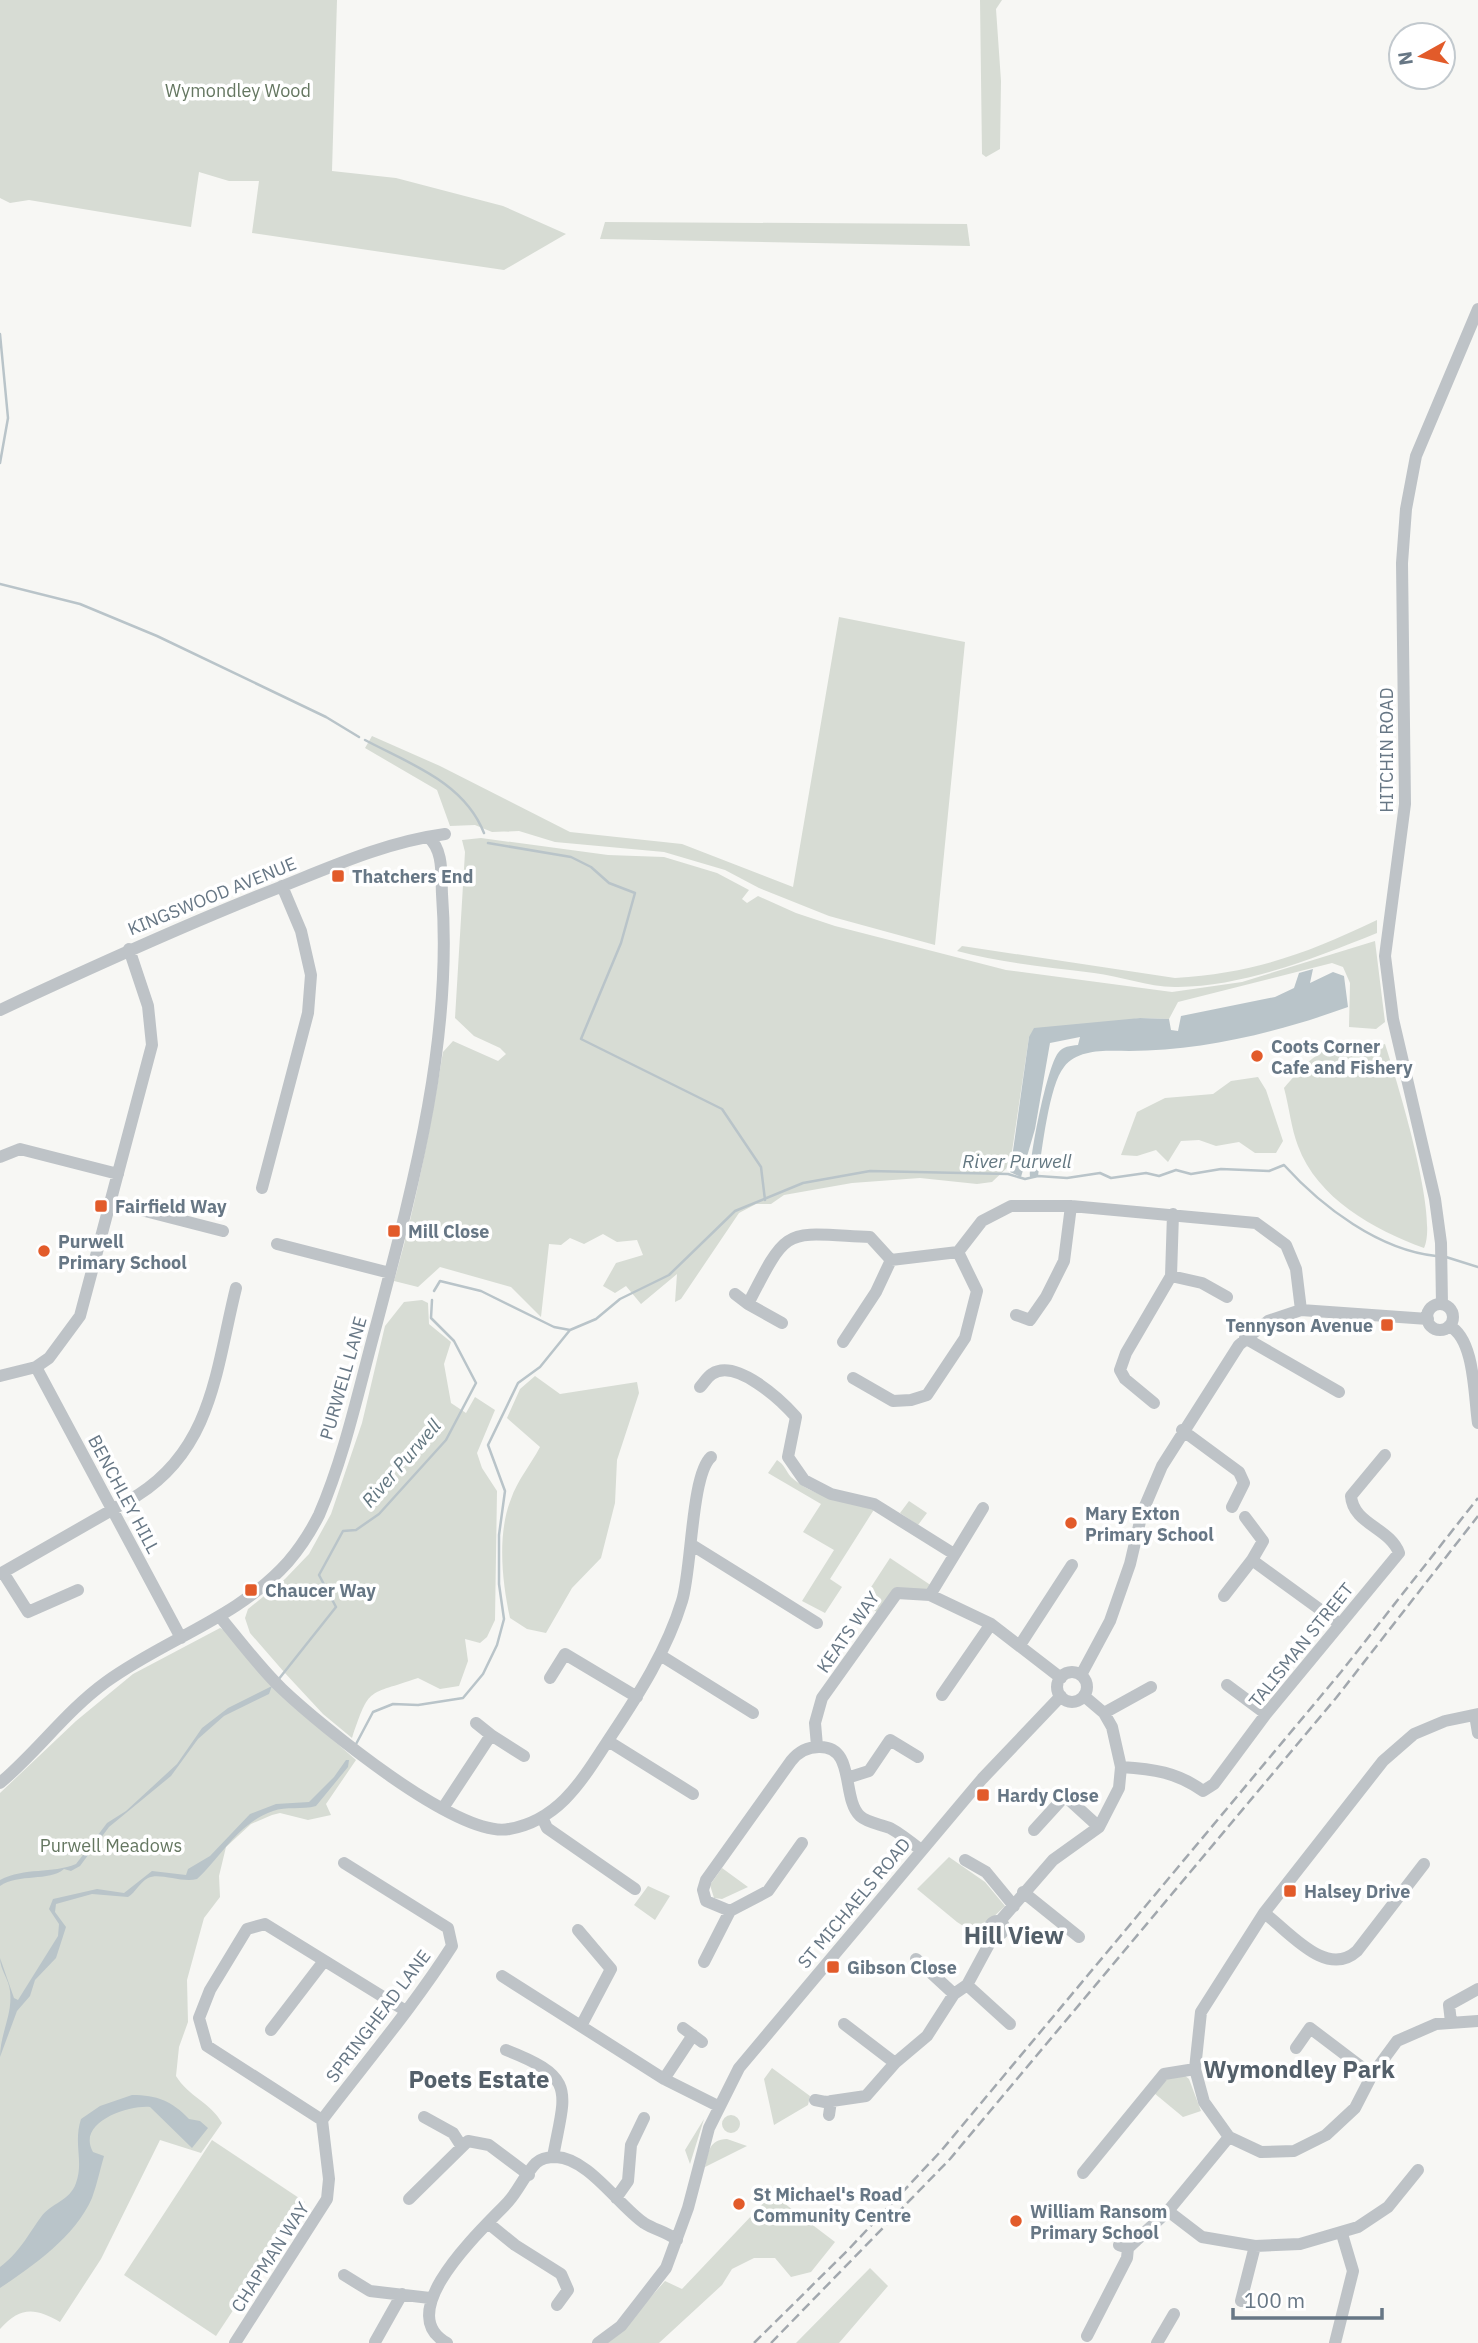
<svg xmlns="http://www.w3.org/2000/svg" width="1478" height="2343" font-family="'IBM Plex Sans',sans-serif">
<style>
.green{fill:#d7dcd4}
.water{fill:#b9c4c9}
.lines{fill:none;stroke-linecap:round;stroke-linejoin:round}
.stream{stroke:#b9c4c9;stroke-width:2.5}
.minor{stroke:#bec3c7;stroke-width:12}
.rail{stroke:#a2a8ae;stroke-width:2.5;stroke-dasharray:10 5;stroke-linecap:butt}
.poi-dot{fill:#e25b2a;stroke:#fff;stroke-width:2.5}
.labels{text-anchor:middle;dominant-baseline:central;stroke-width:7;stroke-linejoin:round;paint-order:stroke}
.park-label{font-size:18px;fill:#657761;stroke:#fff}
.street-label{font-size:18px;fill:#677785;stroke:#fff}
.poi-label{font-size:18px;font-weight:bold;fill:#677785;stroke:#fff;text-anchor:start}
.water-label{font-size:19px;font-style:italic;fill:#637781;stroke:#fff}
.district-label{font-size:24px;font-weight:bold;fill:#54606a;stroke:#fff}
</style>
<rect width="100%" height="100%" fill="#f7f7f4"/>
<path class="green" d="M 0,0 L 337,0 L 332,171 L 396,178 L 503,206 L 566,234 L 504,270 L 252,233 L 259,181 L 229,181 L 199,172 L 191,227 L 29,200 L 10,203 L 0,198 Z
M 980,0 L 1002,0 L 996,9 L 1001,81 L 1000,149 L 986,157 L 982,154 Z
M 605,222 L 967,224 L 970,246 L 600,239 Z
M 839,617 L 965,642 L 935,945 L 829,916 L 759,888 L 725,870 L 664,852 L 555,842 L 519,831 L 492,832 L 475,825 L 450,826 L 437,790 L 365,748 L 372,736 L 440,766 L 570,832 L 682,844 L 793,887 Z
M 481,838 L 608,855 L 664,857 L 717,873 L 749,890 L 742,899 L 747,903 L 758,896 L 796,913 L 835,926 L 1006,970 L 1172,992 L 1242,982 L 1375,941 L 1385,1022 L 1376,1029 L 1349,1027 L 1350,983 L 1343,967 L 1332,963 L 1178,1002 L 1169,1019 L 1140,1018 L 1029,1037 L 1010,1165 L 992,1182 L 977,1184 L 920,1178 L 852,1183 L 784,1195 L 771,1204 L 756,1204 L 739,1213 L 681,1299 L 675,1302 L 677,1274 L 641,1304 L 626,1286 L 615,1293 L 603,1286 L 616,1263 L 643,1255 L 637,1240 L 617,1242 L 603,1234 L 584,1244 L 570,1238 L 561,1245 L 549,1244 L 541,1317 L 511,1287 L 440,1267 L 418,1287 L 394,1281 C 416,1205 430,1130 443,1052 L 453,1041 L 498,1061 L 506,1054 L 500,1048 L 474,1036 L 455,1018 L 465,852 L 462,840 Z
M 1377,920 L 1377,933 C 1315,958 1245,986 1178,987 C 1150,988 1121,976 1094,973 C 1047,967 1002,963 957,951 L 962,946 L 1175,978 C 1254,973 1306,954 1377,920 Z
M 1348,1043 L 1357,1052 L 1385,1044 C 1397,1081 1439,1217 1424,1248 C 1374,1230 1317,1198 1298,1146 C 1291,1128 1289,1106 1284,1088 C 1302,1067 1320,1046 1348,1043 Z
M 1258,1077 L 1266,1090 L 1283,1141 L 1276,1153 L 1255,1153 L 1239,1142 L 1216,1146 L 1199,1140 L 1181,1141 L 1168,1162 L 1156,1150 L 1137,1156 L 1121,1155 L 1137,1112 L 1165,1098 L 1213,1094 L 1231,1081 Z
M 422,1300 L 428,1303 L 429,1324 L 451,1342 L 444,1364 L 451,1403 L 466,1413 L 475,1397 L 495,1410 L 477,1453 L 482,1468 L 497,1491 L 495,1620 L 487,1637 L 480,1643 L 465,1639 L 468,1661 L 459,1686 L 440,1689 L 418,1678 C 367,1696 370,1685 352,1738 L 323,1714 L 284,1672 L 250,1633 L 245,1618 L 248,1609 L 285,1579 L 309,1554 L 331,1514 L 362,1423 L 385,1326 L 404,1302 Z
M 535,1376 L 560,1394 L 637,1382 L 639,1393 L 617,1460 L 615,1503 L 601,1558 L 572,1588 L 546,1633 L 527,1629 L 510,1618 C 502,1582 497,1534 511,1499 C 517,1481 531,1464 540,1447 L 507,1418 L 520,1389 Z
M 777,1460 C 785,1465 785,1470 791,1477 C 812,1497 848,1502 875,1508 L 830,1579 L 842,1587 L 825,1613 L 802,1601 L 834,1550 L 803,1532 L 821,1504 L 768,1473 Z
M 909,1501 L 927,1513 L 918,1525 L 900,1513 Z
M 890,1558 L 932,1586 L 929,1590 L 896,1588 L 878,1613 L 862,1601 Z
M 220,1628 L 228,1632 L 278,1692 L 356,1760 L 326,1804 L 331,1815 L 308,1820 L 280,1813 L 272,1815 L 251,1824 L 226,1847 L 219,1876 L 220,1897 L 204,1918 L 187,1980 L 188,2022 L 179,2047 L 176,2076 C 188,2096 211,2103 222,2123 L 201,2153 L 160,2140 L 101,2259 L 60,2322 C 35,2308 21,2306 0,2329 L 0,1793 L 76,1721 L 133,1674 Z
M 949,1857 L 985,1882 L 1005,1906 L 987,1923 L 985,1940 L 957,1922 L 917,1889 Z
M 722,1868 L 748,1887 L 722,1899 L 714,1898 L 710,1885 Z
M 648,1886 L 670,1896 L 655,1920 L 634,1905 Z
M 772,2068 L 810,2096 L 808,2105 L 774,2125 L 764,2079 Z
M 1184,2075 L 1189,2079 L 1201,2111 L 1183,2117 L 1154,2093 L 1165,2078 Z
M722 2124a9 9 0 1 1 18 0a9 9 0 1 1-18 0Z
M 704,2119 L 690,2164 L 685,2150 Z
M 727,2139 L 747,2146 L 705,2167 C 708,2153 709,2139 727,2139 Z
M 212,2140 L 305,2202 L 216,2336 L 124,2275 Z
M 772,2194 L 835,2242 L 811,2272 L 791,2277 L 775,2258 L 754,2258 L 732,2269 L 722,2285 L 659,2343 L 602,2343 L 623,2328 L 665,2281 L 682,2289 Z
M 870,2268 L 888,2286 L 839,2343 L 796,2343 Z"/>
<path class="water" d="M 1313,969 L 1310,983 L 1333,972 L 1344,976 L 1348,1007 C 1279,1032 1203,1051 1129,1051 C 1108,1051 1079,1048 1064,1067 C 1049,1085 1042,1151 1038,1176 L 1030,1178 C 1029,1158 1047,1067 1058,1053 C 1063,1046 1070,1046 1078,1045 L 1080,1037 L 1050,1043 L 1035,1129 L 1021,1177 L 1010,1172 L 1029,1037 L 1034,1028 L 1140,1018 L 1169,1019 L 1171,1030 L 1178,1031 L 1181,1016 L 1275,997 L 1294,988 L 1299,973 Z
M 272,1686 L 269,1694 L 224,1716 L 198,1739 L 171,1776 L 109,1827 L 80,1866 L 71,1871 L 64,1869 C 49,1882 19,1873 0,1886 L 0,1880 C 25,1867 52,1874 76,1864 L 107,1823 L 126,1811 L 177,1764 L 202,1728 L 228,1708 Z
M 346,1760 L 349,1760 L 348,1767 L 316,1806 C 302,1810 286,1806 273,1811 C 238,1823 222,1856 197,1879 C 181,1883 159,1872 148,1878 C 139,1883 136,1892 128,1897 L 92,1894 L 56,1904 L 55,1912 L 66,1927 L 56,1958 L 35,1980 L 30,1996 L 17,2011 L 0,2057 C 0,2034 13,2014 10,1991 C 9,1979 0,1970 0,1958 L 14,1998 L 18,2000 L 58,1936 L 59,1924 L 49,1909 L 53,1899 L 97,1889 L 124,1893 L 152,1871 L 186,1875 L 188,1869 L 210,1856 L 250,1814 L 276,1804 L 309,1802 L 334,1777 Z
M 132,2095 C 157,2095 172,2101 189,2119 L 200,2121 L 208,2128 L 192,2148 L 150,2107 C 129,2105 76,2122 93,2152 L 104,2156 C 100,2170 97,2184 92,2198 C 75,2237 34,2265 0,2288 L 0,2267 C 20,2252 27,2236 41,2217 C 51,2203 70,2201 76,2183 C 84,2161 73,2144 81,2119 L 100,2106 Z"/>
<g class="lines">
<path class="stream" d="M 0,334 L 8,418 L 0,463
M 0,584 L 80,604 L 157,636 L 326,717 L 359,737
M 365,740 C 410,764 464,782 484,833
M 488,843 L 571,857 L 591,867 L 609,883 L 635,893 L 621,943 L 581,1039 L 722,1109 L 761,1167 L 765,1200
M 1446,1257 L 1478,1267
M 434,1291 L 440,1281 L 481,1291 L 554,1327 L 570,1330
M 278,1680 L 336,1607 L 319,1575 L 343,1531 L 356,1530 L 379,1514 L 446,1440 L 476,1383 L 454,1341 L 431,1318 L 432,1300
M 355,1746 L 373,1712 L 393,1704 L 418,1705 L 463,1698 L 483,1674 L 497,1645 L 504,1619 L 499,1584 L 499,1535 L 505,1491 L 488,1445 L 518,1383 L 540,1367 L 570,1330 L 596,1319 L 620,1299 L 669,1275 L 735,1211 L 803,1183 L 870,1171 L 1008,1174 L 1025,1179 L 1038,1176 L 1067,1178 L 1100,1173 L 1111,1178 L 1146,1173 L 1159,1176 L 1176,1170 L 1191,1174 L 1221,1169 L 1269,1171 L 1284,1165 C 1322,1207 1379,1250 1436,1256"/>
<path class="minor" d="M 0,1010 C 92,967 184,925 278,888 C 333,866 386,842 445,834
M 0,1157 L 20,1149 L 118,1174
M 262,1188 L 308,1013 L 311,975 L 301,931 L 282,886
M 110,1202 L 223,1231
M 277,1244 L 390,1273
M 1171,1276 L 1202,1283 L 1227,1297
M 735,1294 L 748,1304
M 1442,1304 L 1441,1243 L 1435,1199 L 1393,1019 L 1385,956 L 1405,804 L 1402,563 L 1406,509 L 1416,456 L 1478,309
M1427 1317a13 13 0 1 1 26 0a13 13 0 1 1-26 0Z
M 1016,1315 L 1030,1320 L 1046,1297 L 1064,1261 L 1071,1206
M 782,1323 L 748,1304 C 789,1224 783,1233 870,1237 L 891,1260 L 958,1252 L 982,1221 L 1011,1206 L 1071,1206 L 1256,1223 L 1286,1245 L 1296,1269 L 1301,1310
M 1449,1326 C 1475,1338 1474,1397 1478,1423
M 1245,1338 L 1339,1392
M 843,1342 L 876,1292 L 891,1260
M 36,1367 L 181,1638
M 0,1376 L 36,1367 L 49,1358 L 80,1316 L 152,1045 L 148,1006 L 129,949
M 853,1378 L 893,1401 L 911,1400 L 927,1395 L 965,1338 L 977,1291 L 958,1252
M 700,1387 C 704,1383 707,1377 712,1374 C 736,1358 781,1400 796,1417 L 788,1457 L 804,1480 L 831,1494 L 874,1504 L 954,1554
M 1154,1403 L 1125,1379 L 1120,1370 L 1126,1353 L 1171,1276 L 1173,1214
M 1182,1430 L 1239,1472 L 1244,1483 L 1232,1507
M 1245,1517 L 1263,1541 L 1252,1560 L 1340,1624
M 692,1545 L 817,1623
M 0,1574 L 138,1495 C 213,1447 216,1368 236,1288
M 4,1574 L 28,1612 L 78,1590
M 930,1595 L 983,1508
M 1224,1596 L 1252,1560
M 220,1617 C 240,1641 260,1668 282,1689 C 320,1725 458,1839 509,1829 C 561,1820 584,1777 611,1736 C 639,1694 667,1650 682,1601 C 692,1569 691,1475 711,1457
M 1020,1645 L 1072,1565
M 660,1655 L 753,1713
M1057 1687a15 15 0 1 1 30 0a15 15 0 1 1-30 0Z
M 1081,1675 L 1110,1621 L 1130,1564 L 1142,1513 L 1162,1466 L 1239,1345 L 1268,1321 L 1301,1310 L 1428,1319
M 550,1678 L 565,1654 L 637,1697
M 1227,1685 L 1266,1714
M 942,1695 L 991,1624
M 1104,1713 L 1151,1687
M 1478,1714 L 1445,1721 L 1414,1734 L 1383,1761 L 1264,1913 L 1201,2012 L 1195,2069 L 1204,2102 L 1229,2137 L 1261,2152 L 1294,2151 L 1326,2135 L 1355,2108 L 1372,2075 L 1397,2041 L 1436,2024 L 1478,2021
M 1475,1715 L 1478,1733
M 476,1723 L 491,1735
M 608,1741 L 693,1794
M 817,1746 L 815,1723 L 822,1698 L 897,1593 L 930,1595 L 991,1624 L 1061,1678
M 1121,1767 C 1153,1769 1177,1772 1203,1791 L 1214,1784 L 1266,1714 L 1399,1553 C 1390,1528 1353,1524 1351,1496 L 1385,1455
M 847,1778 L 869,1771 L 890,1740 L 918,1757
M 0,1783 C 37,1752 66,1711 106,1682 C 165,1639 238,1618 288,1562 C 300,1548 311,1531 319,1515 C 345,1455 359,1388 376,1326 C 413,1186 453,1040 442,894 C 441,875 444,850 428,837
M 443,1808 L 491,1735 L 524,1756
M 542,1817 L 547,1828 L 635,1889
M 1034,1830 L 1065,1796 L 1099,1827
M 965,1860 L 986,1872 L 1014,1906
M 1023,1892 L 1079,1937
M 730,1911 L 706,1901 L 703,1890 L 706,1880 L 791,1761 C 798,1752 807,1747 819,1747 C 856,1746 841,1798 860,1816 C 868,1823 880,1824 890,1828 C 901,1834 911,1842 921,1850
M 1264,1913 C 1289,1931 1326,1979 1357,1951 L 1424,1864
M990 1928a7 7 0 1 1 14 0a7 7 0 1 1-14 0Z
M 1000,1921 L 1053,1860 L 1099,1827 L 1119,1788 L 1121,1767 L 1112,1727 L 1104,1713 L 1084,1696
M 578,1930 L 611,1969 L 581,2026
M 916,1959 L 954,1994
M 704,1962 L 730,1911 L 768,1891 L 802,1843
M 502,1976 L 664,2079 L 718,2106
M 967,1985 L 1010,2024
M 1451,2022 L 1449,2005 L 1478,1989
M 844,2024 L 895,2063
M 683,2028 L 702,2042
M 271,2030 L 324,1961
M 1296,2048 L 1310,2028 L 1372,2075
M 506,2050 C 578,2078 565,2091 553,2157
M 664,2079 L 693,2035
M 815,2100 L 825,2102 L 866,2096 L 895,2063 L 927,2036 L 954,1994 L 967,1985 L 994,1935
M 829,2115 L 831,2101
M 424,2117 L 453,2133 L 462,2147
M 322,2120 L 207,2046 L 199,2018 L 210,1990 L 247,1929 L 265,1924 L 406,2011
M 322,2120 C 366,2062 413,2007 452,1946 L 448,1928 L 344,1863
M 1083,2173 L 1164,2074 L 1195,2069
M 616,2198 L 628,2181 L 631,2145 L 644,2118
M 409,2199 L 468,2141 L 489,2145 L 529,2175
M 1168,2211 L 1202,2237 L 1255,2246 L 1300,2244 L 1358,2227 L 1388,2207 L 1418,2170
M 488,2223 L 515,2245 L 561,2274 L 568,2290 L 557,2305
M 1119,2245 L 1128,2248 L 1168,2211 L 1229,2137
M 344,2275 L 370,2291 L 430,2298
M 1241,2301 L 1255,2246
M 1087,2336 L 1127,2258 L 1128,2248
M 375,2342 L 402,2294
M 235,2343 L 327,2199 L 329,2179 L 322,2120
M 447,2343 C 390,2312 485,2227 508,2202 C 519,2190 525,2174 536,2163 C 541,2158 549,2157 556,2157 C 588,2158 619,2206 644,2223 C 655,2230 667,2232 677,2240
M 598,2343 L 621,2326 L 666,2268 L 688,2208 L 709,2128 L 739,2068 L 982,1779 L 1061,1696
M 1157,2343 L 1174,2314
M 1335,2343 L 1353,2271 L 1342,2234"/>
<path class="rail" d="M 754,2343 L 848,2250 L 941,2151 L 1341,1672 L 1478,1498
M 771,2343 L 950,2159 L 1336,1698 L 1478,1516"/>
</g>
<g class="poi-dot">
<rect x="331" y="869" width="14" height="14" rx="3.5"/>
<circle cx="1257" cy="1056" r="7"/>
<rect x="94" y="1199" width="14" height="14" rx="3.5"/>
<rect x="387" y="1224" width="14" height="14" rx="3.5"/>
<circle cx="44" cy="1251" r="7"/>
<rect x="1380" y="1318" width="14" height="14" rx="3.5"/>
<circle cx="1071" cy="1523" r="7"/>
<rect x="244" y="1583" width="14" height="14" rx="3.5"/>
<rect x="976" y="1788" width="14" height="14" rx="3.5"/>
<rect x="1283" y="1884" width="14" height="14" rx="3.5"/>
<rect x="826" y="1960" width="14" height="14" rx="3.5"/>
<circle cx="739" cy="2204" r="7"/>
<circle cx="1016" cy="2221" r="7"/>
</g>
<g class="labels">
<g class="park-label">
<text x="238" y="90">Wymondley Wood</text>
<text x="111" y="1845">Purwell Meadows</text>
</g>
<g class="street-label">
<text transform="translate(1386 750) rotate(-90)">HITCHIN ROAD</text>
<text transform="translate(212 896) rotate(-22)">KINGSWOOD AVENUE</text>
<text transform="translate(343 1378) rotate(-74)">PURWELL LANE</text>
<text transform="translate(124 1494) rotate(62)">BENCHLEY HILL</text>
<text transform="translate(848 1632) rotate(-55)">KEATS WAY</text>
<text transform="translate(1301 1645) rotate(-51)">TALISMAN STREET</text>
<text transform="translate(854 1903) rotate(-50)">ST MICHAELS ROAD</text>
<text transform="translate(378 2016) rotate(-53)">SPRINGHEAD LANE</text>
<text transform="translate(270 2257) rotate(-57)">CHAPMAN WAY</text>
</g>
<g class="poi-label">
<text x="352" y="876">Thatchers End</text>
<text x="1271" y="1046">Coots Corner<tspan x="1271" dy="21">Cafe and Fishery</tspan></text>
<text x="115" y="1206">Fairfield Way</text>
<text x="408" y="1231">Mill Close</text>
<text x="58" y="1241">Purwell<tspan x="58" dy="21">Primary School</tspan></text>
<text x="1373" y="1325" text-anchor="end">Tennyson Avenue</text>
<text x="1085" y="1513">Mary Exton<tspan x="1085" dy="21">Primary School</tspan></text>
<text x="265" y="1590">Chaucer Way</text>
<text x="997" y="1795">Hardy Close</text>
<text x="1304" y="1891">Halsey Drive</text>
<text x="847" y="1967">Gibson Close</text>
<text x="753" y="2194">St Michael's Road<tspan x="753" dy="21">Community Centre</tspan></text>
<text x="1030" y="2211">William Ransom<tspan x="1030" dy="21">Primary School</tspan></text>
</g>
<g class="water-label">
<text x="1017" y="1161">River Purwell</text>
<text transform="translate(401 1463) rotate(-49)">River Purwell</text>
</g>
<g class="district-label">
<text x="1014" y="1935">Hill View</text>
<text x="1299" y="2069">Wymondley Park</text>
<text x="479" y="2079">Poets Estate</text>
</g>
</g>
<g transform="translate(1422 56) rotate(262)"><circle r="33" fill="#ffffff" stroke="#c2c9ce" stroke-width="2"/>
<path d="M0-5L12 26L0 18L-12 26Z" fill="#e25b2a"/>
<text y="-10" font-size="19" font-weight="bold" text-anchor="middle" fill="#677785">N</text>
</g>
<path d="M1233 2308v10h149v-10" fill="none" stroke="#677785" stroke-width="3.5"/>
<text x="1244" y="2308" font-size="21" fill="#677785" stroke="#ffffff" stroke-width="5" paint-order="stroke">100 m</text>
</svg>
